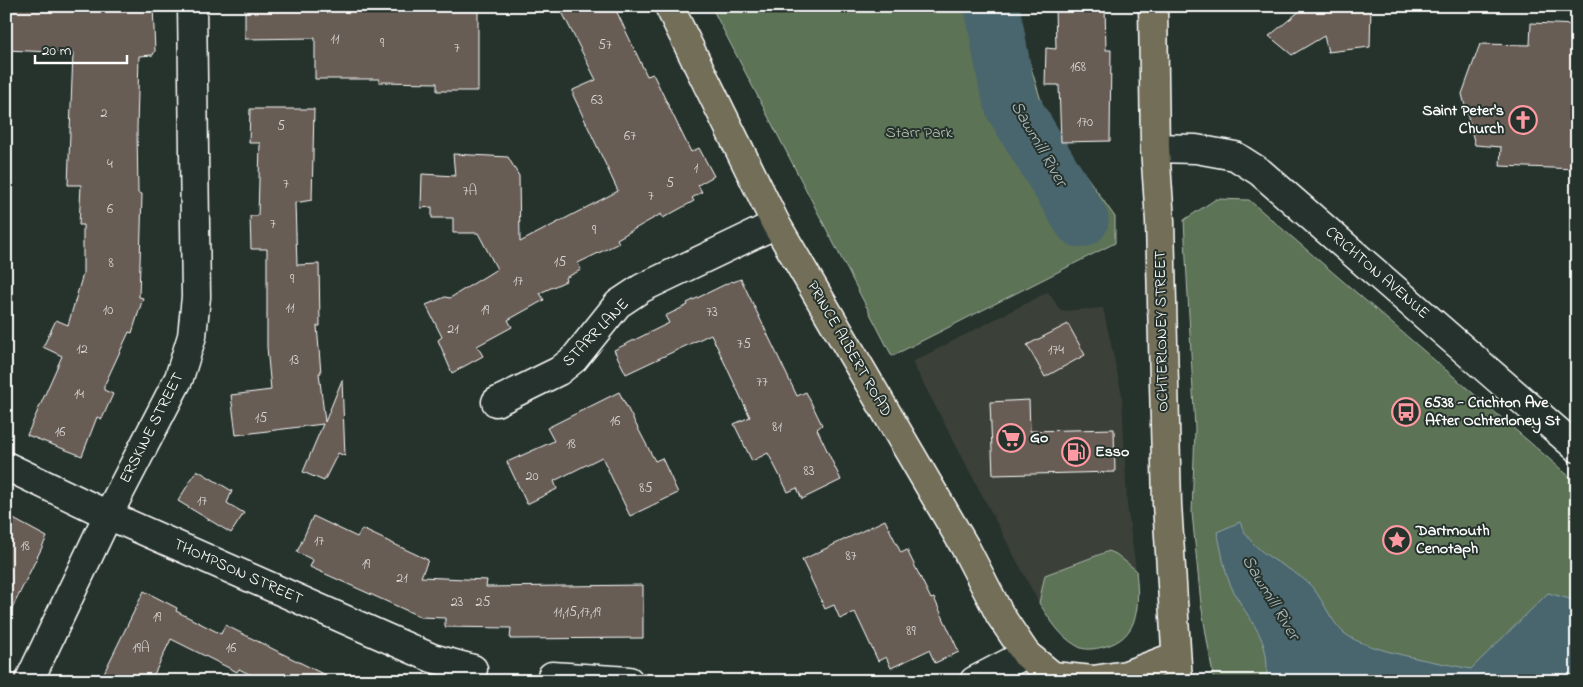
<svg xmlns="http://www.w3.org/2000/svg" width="1583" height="687" font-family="'Indie Flower',sans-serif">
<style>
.built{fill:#3a4039}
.green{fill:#5c7357;stroke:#aeb9ab}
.water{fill:#48656d;stroke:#91a3a7}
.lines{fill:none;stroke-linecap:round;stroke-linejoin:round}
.river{stroke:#48656d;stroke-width:55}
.building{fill:#685d55;stroke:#fff}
.minor-casing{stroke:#fff;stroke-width:31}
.major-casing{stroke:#fff;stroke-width:31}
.minor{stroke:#26332d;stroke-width:28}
.major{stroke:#726e59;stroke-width:28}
.labels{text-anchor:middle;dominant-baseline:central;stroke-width:4;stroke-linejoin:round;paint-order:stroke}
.number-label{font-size:14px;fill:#d9d6d4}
.poi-label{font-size:16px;font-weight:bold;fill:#fff;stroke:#26332d;text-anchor:start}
.park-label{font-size:16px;fill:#b6c0b3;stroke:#26332d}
.street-label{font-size:16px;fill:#fff;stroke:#26332d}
.water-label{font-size:18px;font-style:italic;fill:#adbabd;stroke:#26332d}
</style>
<rect width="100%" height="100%" fill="#26332d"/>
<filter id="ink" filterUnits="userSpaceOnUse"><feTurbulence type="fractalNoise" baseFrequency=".02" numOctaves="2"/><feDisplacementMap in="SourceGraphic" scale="10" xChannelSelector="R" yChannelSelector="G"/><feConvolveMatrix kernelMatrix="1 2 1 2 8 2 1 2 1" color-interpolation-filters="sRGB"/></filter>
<g filter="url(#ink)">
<path class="built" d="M 1048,292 L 1061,311 L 1103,308 L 1122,395 L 1127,505 L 1136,570 L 1116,554 L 1108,551 L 1045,575 L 1039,603 L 912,362 Z"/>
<path class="green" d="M 711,6 L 1012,6 L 1047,120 L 1115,217 L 1115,243 L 892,356 Z
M 1216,199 L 1249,200 L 1577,483 L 1577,681 L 1214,681 L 1201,604 L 1192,513 L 1195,429 L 1184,220 Z
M 1109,551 L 1116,554 L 1136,570 C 1139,601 1142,638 1103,647 C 1095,649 1084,651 1077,646 C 1059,636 1050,619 1039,603 L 1045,575 Z"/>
<path class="water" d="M 1240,522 C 1252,554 1281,561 1306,581 C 1322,594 1328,619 1344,633 C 1365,651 1442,663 1471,669 L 1548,593 L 1577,601 L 1577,681 L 1266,681 C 1272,637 1249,623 1232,588 C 1224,573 1222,550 1217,532 Z"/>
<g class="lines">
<path class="river" d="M 992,6 L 1006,83 L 1013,107 L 1081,220"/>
</g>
<path class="building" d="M 6,6 L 153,6 L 155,51 L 153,55 L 139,56 L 137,128 L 138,193 L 142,194 L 139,297 L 143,298 L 132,333 L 129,332 L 104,386 L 104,390 L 113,394 L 102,419 L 97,417 L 82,456 L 27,435 L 62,356 L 43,347 L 56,320 L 68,325 L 83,274 L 83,225 L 79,225 L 81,185 L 68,185 L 73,53 L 6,50 Z
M 245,6 L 478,6 L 478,91 L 437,91 L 437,83 L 379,82 L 380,79 L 315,79 L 315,38 L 245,39 Z
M 559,6 L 614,6 L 647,76 L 653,74 L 691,152 L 699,148 L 714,176 L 698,185 L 702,192 L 692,198 L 694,201 L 663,218 L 661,214 L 617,239 L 619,243 L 578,263 L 581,270 L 565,278 L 566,281 L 540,293 L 544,300 L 508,320 L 512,327 L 477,346 L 483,356 L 452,373 L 438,340 L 442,337 L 426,305 L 445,297 L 450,298 L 497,269 L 478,233 L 453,233 L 453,218 L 432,218 L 432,207 L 421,208 L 422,174 L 455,176 L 453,154 L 508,157 L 519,176 L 520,242 L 618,191 L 573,95 L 573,90 L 596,80 Z
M 1055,6 L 1105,6 L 1106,50 L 1111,50 L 1110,141 L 1061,142 L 1059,85 L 1045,85 L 1046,48 L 1056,49 Z
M 1306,6 L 1371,6 L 1370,47 L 1328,52 L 1324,36 L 1292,55 L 1269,36 Z
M 1531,23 L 1577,25 L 1577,169 L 1500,166 L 1501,147 L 1475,145 L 1462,94 L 1480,44 L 1530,45 Z
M 250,109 L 314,109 L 312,200 L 295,203 L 297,265 L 319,264 L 320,326 L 317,326 L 321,373 L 319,373 L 325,422 L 342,380 L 345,456 L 338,453 L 324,481 L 303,472 L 323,424 L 236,435 L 231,395 L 271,390 L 267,347 L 267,249 L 251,249 L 250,216 L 258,216 L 260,143 L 249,143 Z
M 741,279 L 797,396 L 806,392 L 822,425 L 817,429 L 841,480 L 802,499 L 797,488 L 788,492 L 768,453 L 752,461 L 734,424 L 750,417 L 711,334 L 626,374 L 614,350 L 669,323 L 665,316 L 688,305 L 687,303 L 732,281 L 733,282 Z
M 1068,324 L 1085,355 L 1045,377 L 1027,345 Z
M 619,392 L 655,461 L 662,458 L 678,493 L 630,516 L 602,457 L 554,481 L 557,489 L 527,504 L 507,462 L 554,441 L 547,428 Z
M 1029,400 L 1030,431 L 1114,429 L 1115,472 L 993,475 L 990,402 Z
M 197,470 L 232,491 L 227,503 L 244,513 L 231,533 L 178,501 Z
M 6,515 L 47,537 L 6,621 Z
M 313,516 L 357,537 L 362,529 L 428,560 L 421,577 L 487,580 L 486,587 L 643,585 L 643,638 L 510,639 L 511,628 L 445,627 L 445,618 L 421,617 L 310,567 L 313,560 L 297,552 Z
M 885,520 L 901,553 L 907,550 L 931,599 L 934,598 L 959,652 L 935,663 L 929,650 L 891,668 L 886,657 L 878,661 L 855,612 L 840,619 L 834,605 L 825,609 L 802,560 Z
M 144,591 L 177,608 L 176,611 L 221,634 L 225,625 L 337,681 L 263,681 L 239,669 L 237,672 L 171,639 L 151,681 L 100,681 Z"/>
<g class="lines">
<defs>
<path id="minor" d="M 1155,148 L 1196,149 L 1235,156 L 1260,172 L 1577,448
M 496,402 L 559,371 L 574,359 L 618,304 L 642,288 L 776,224
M 6,466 L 108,515 L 432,658 L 473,669
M 552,676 L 629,681
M 29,681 L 108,515 L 179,378 L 192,336 L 196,297 L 192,6
M 974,681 L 1026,654"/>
<path id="major" d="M 669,6 L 776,224 L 965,547 L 1000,615 L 1026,654 L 1059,681
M 1153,6 L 1155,148 L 1160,221 L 1167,504 L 1178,681
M 1053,676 L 1093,680 L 1126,675 L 1176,656"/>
</defs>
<use href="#minor" class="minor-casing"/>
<use href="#major" class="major-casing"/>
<use href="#minor" class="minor"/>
<use href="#major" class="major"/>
</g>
</g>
<defs>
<symbol id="church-ring" viewBox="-11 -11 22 22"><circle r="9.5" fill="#26332d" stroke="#ff9aa2" stroke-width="1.5"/><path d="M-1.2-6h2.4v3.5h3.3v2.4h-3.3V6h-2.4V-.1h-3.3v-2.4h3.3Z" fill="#ff9aa2"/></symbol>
<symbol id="bus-ring" viewBox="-11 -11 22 22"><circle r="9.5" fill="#26332d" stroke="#ff9aa2" stroke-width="1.5"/><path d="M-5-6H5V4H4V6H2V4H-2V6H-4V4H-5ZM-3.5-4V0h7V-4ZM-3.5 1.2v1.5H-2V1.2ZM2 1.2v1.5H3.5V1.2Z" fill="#ff9aa2"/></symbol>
<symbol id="supermarket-ring" viewBox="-11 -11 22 22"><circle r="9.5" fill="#26332d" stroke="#ff9aa2" stroke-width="1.5"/><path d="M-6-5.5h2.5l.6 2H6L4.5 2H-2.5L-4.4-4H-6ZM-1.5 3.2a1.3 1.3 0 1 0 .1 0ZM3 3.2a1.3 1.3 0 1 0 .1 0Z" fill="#ff9aa2"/></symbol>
<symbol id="fuel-ring" viewBox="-11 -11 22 22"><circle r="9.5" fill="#26332d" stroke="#ff9aa2" stroke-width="1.5"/><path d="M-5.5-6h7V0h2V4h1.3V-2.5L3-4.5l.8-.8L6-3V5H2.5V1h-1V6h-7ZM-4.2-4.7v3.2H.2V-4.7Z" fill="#ff9aa2"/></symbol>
<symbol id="sight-ring" viewBox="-11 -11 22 22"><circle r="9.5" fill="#26332d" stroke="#ff9aa2" stroke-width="1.5"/><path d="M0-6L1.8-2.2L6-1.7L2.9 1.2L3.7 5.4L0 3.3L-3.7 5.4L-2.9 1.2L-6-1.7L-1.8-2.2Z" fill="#ff9aa2"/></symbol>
</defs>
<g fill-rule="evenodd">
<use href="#church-ring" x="1507" y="104" width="32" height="32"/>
<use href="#bus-ring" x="1390" y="396" width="32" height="32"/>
<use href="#supermarket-ring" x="995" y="422" width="32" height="32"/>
<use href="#fuel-ring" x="1060" y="436" width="32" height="32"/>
<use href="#sight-ring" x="1381" y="524" width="32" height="32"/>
</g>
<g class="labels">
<g class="number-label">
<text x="335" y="39">11</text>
<text x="382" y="43">9</text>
<text x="605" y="45">57</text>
<text x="457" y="48">7</text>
<text x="1078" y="67">168</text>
<text x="597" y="100">63</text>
<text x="104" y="113">2</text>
<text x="1085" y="122">170</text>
<text x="281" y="126">5</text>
<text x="630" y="136">67</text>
<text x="110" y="164">4</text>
<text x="696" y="168">1</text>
<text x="670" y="183">5</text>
<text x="286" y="184">7</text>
<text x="470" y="191">7A</text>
<text x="651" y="196">7</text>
<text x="110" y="209">6</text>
<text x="273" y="224">7</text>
<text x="594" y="230">9</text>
<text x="560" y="262">15</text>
<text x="111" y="263">8</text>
<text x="292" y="279">9</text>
<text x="518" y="281">17</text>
<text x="290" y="308">11</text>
<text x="108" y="310">10</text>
<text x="485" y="310">19</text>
<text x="712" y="312">73</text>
<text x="453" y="329">21</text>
<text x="744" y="344">75</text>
<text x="82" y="349">12</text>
<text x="1056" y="350">174</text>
<text x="294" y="360">13</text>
<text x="762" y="382">77</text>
<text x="79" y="394">14</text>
<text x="261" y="418">15</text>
<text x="615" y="421">16</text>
<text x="777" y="427">81</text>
<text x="60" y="432">16</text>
<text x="571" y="444">18</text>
<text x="809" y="471">83</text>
<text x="532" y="476">20</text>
<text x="646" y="488">85</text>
<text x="202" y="501">17</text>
<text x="319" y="541">17</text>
<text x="25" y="546">18</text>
<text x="851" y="556">87</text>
<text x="366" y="564">19</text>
<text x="402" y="578">21</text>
<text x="457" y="602">23</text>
<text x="483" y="602">25</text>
<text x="577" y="612">11,15,17,19</text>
<text x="157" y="617">19</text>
<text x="911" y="631">89</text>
<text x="141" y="648">19A</text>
<text x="231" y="648">16</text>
</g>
<g class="poi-label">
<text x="1504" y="111" text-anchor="end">Saint Peter's<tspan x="1504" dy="18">Church</tspan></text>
<text x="1425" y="403">6538 - Crichton Ave<tspan x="1425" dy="18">After Ochterloney St</tspan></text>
<text x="1030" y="438">Go</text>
<text x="1095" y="452">Esso</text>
<text x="1416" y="531">Dartmouth<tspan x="1416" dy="18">Cenotaph</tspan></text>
</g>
<g class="park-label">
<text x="919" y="133">Starr Park</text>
</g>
<g class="street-label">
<text transform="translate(1377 273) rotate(41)">CRICHTON AVENUE</text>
<text transform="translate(1162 331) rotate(-91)">OCHTERLONEY STREET</text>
<text transform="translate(596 333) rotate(-46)">STARR LANE</text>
<text transform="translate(849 349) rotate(60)">PRINCE ALBERT ROAD</text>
<text transform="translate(152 428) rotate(-63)">ERSKINE STREET</text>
<text transform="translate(238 572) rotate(24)">THOMPSON STREET</text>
</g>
<g class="water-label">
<text transform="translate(1038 144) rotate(60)">Sawmill River</text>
<text transform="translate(1270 598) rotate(59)">Sawmill River</text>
</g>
</g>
<rect width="1583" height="687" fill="none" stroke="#26332d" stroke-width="25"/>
<rect x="12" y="12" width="1558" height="662" fill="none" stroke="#fff" stroke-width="2" filter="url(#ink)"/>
<path d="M35 55v8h92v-8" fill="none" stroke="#ffffff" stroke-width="2.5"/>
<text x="42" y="55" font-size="15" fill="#ffffff" stroke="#26332d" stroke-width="4" paint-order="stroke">20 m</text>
</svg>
